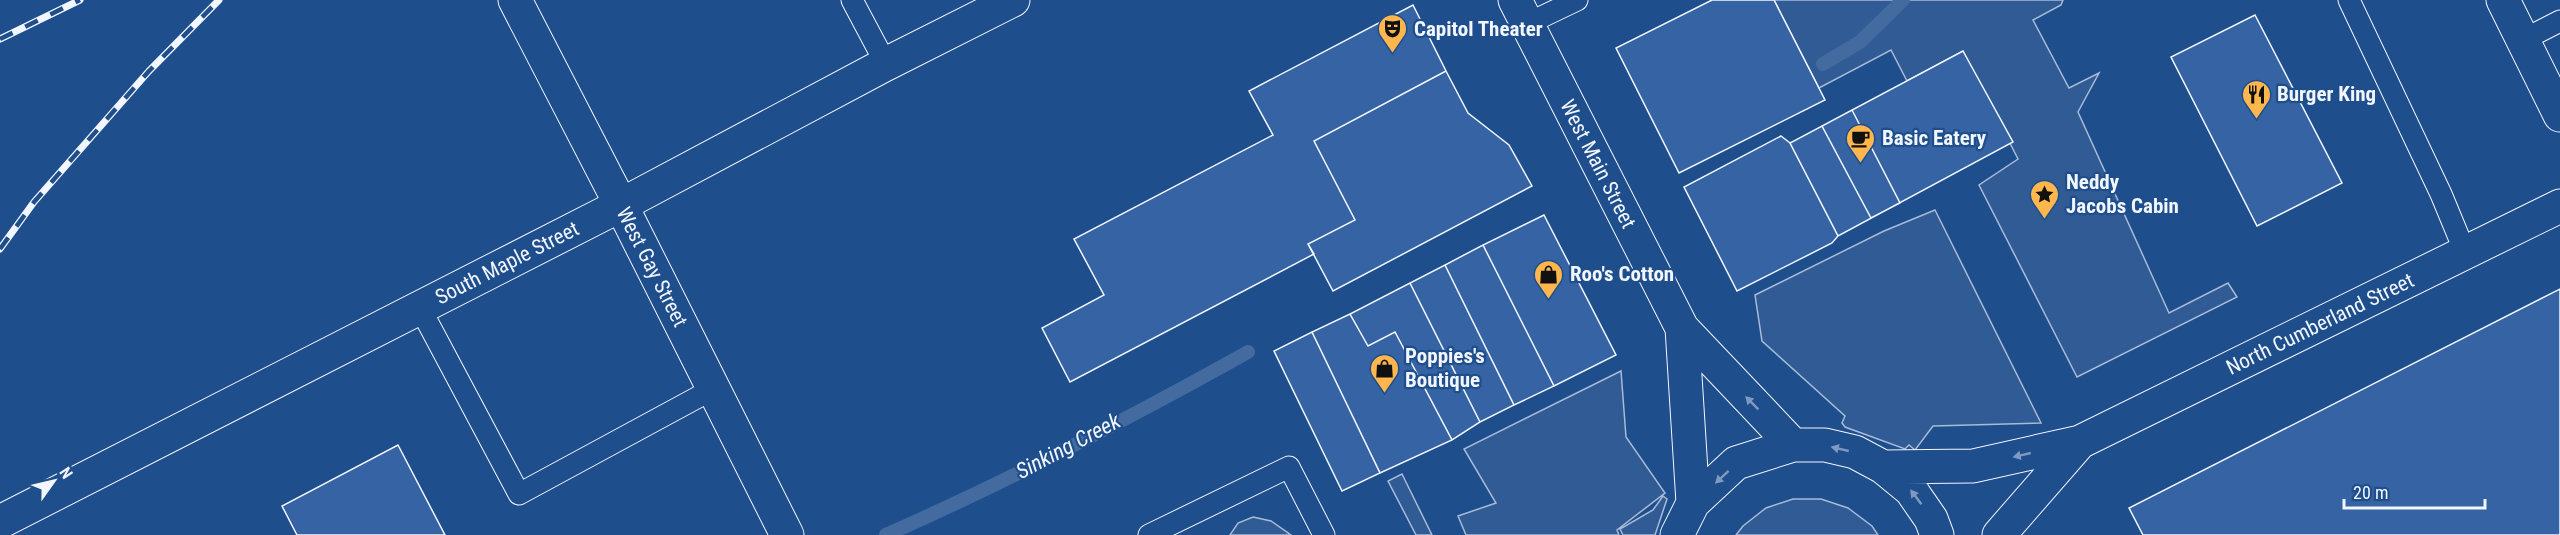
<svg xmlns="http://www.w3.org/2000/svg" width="2560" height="535" font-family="'Roboto Condensed',sans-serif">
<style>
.built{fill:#305b95;stroke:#a8bbd7;stroke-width:1.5}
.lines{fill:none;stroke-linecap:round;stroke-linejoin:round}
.stream{stroke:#446ba0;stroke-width:14}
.building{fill:#3563a3;stroke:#f2f6ff;stroke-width:1.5}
.service-casing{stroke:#f2f6ff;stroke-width:23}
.minor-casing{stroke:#f2f6ff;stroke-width:35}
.tertiary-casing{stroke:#f2f6ff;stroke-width:35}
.primary-casing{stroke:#f2f6ff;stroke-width:35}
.service{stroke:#1f4e8c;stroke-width:21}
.minor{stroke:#1f4e8c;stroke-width:33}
.tertiary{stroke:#1f4e8c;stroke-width:33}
.primary{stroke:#1f4e8c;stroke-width:33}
.rail-casing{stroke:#f2f6ff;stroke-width:7}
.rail{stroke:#1f4e8c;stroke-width:4.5;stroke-dasharray:14;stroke-linecap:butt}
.oneway{fill:#7e9ac0}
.labels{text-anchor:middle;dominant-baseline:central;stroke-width:4.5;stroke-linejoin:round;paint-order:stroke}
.poi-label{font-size:21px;font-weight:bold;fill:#f2f6ff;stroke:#1f4e8c;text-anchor:start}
.street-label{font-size:21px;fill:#f2f6ff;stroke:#1f4e8c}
.water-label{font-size:22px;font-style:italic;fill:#f2f6ff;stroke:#1f4e8c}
</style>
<rect width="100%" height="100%" fill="#1f4e8c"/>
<path class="built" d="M 1774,0 L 2063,0 L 2061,5 L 2033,20 L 2069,88 L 2099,73 L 2078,112 L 2169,313 L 2228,283 L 2237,297 L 2077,377 L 1979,185 L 2018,159 L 1963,51 L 1907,81 L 1891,50 L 1819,88 Z
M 1935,210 L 2041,423 L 1933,426 L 1915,450 L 1909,445 L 1905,449 L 1845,427 L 1842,423 L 1845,416 L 1762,341 L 1755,295 L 1884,231 Z
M 1621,371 L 1626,437 L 1665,493 L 1617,530 L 1619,535 L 1466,535 L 1458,516 L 1496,503 L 1464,449 Z
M 1402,474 L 1432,535 L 1416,535 L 1388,481 Z
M 1663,496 L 1667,499 L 1655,535 L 1623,535 L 1620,529 L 1653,510 Z
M 1793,499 L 1821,499 L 1848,508 L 1872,526 L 1878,535 L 1736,535 L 1743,526 L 1766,508 Z
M 1253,517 L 1271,521 L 1291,535 L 1230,535 L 1238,523 Z"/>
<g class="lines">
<path class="stream" d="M 1823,64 L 1860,42 L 1903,0
M 886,535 C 1010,480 1130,418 1248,352"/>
</g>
<path class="building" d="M 1712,0 L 1774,0 L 1825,100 L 1679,173 L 1616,48 Z
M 1413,5 L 1446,71 L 1314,141 L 1355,220 L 1308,244 L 1314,254 L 1070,382 L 1042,328 L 1104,295 L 1074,239 L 1273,135 L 1249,91 Z
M 2255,15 L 2342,183 L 2257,226 L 2171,57 Z
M 1963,51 L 2013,142 L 1838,236 L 1790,143 Z
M 1446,71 L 1468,113 L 1509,145 L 1532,186 L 1333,291 L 1308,244 L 1355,220 L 1314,141 Z
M 1852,110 L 1900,203 L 1871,218 L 1822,126 Z
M 1781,136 L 1790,143 L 1838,236 L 1832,243 L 1737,291 L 1684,187 Z
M 1544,215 L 1616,355 L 1554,386 L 1483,245 Z
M 1483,245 L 1554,386 L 1514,405 L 1445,265 Z
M 1445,265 L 1514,405 L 1480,422 L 1410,283 Z
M 1410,283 L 1480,422 L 1452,440 L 1395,332 L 1368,346 L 1350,314 Z
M 2560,289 L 2560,535 L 2143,535 L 2129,508 Z
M 1350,314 L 1368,346 L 1395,332 L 1452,440 L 1380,473 L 1312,332 Z
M 1312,332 L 1380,473 L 1342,491 L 1274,351 Z
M 398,445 L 445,535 L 297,535 L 282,506 Z"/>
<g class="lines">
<defs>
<path id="service" d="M 852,0 L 886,64
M 2349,0 L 2441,194 L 2465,252
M 1527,24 L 1577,0
M 2523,40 L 2560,21
M 420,308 L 519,494 L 713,389
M 1149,535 L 1289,467 L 1324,535"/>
<path id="minor" d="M 515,0 L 621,205 L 787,535
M 2503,0 L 2560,115"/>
<path id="tertiary" d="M 0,522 L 621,205 L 886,64 L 1013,0"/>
<path id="primary" d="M 1515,0 L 1682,328 L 1793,445
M 1682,328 L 1693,503
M 1883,467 L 1973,466 L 2080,442 L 2560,206
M 1677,535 L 1693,503 L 1736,463 L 1793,445 L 1825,445 L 1855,452 L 1883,467 L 1911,490 L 1931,519 L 1937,535
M 1999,535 L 2080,442"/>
</defs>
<use href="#service" class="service-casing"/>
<use href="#minor" class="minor-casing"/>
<use href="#tertiary" class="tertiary-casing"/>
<use href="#primary" class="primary-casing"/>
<use href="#service" class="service"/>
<use href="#minor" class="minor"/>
<use href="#tertiary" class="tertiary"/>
<use href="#primary" class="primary"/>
<defs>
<path id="rail" d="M 0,39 L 80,0
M 0,249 L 34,202 L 149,71 L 219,0"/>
</defs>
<use href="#rail" class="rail-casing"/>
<use href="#rail" class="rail"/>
</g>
<defs><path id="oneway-solid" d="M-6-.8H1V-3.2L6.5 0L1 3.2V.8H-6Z" transform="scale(1.5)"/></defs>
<g class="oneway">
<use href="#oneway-solid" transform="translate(1752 403) rotate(-135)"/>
<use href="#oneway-solid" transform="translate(1840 449) rotate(-167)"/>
<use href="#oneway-solid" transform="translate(2022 455) rotate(167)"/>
<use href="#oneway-solid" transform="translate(1722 477) rotate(137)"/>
<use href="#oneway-solid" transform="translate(1916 497) rotate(-127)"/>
</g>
<defs>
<symbol id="theatre-pin" viewBox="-11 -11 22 30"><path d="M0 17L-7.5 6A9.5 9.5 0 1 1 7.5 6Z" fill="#ffb74d" stroke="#1f4e8c"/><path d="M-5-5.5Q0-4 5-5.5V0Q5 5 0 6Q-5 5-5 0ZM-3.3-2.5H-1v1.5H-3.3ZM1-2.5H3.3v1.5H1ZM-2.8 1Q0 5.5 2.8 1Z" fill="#111"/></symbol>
<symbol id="restaurant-pin" viewBox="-11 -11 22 30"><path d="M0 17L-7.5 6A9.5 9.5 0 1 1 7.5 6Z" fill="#ffb74d" stroke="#1f4e8c"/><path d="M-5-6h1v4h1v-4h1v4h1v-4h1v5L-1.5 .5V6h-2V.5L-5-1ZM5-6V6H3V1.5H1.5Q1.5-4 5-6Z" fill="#111"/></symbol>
<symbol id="cafe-pin" viewBox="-11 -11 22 30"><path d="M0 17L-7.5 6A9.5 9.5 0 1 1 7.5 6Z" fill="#ffb74d" stroke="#1f4e8c"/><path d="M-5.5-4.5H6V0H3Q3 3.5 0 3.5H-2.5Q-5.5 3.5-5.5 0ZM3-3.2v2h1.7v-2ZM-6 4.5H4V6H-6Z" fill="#111"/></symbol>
<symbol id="sight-pin" viewBox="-11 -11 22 30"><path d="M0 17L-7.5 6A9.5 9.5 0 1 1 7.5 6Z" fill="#ffb74d" stroke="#1f4e8c"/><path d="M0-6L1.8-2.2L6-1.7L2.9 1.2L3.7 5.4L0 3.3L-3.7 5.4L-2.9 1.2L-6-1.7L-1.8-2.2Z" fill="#111"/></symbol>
<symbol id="shop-pin" viewBox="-11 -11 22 30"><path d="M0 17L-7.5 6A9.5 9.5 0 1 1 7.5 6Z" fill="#ffb74d" stroke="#1f4e8c"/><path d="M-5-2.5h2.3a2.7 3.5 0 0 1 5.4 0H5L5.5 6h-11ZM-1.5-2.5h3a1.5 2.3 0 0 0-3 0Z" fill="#111"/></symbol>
</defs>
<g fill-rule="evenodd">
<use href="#theatre-pin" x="1376" y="12" width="33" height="45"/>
<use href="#restaurant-pin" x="2240" y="78" width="33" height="45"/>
<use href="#cafe-pin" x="1844" y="122" width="33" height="45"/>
<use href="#sight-pin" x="2028" y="178" width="33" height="45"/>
<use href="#shop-pin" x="1532" y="258" width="33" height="45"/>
<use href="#shop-pin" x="1368" y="352" width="33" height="45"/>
</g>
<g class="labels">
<g class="poi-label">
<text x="1414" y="29">Capitol Theater</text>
<text x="2277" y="94">Burger King</text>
<text x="1882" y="138">Basic Eatery</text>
<text x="2066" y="182">Neddy<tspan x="2066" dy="24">Jacobs Cabin</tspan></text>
<text x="1570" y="274">Roo's Cotton</text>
<text x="1405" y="356">Poppies's<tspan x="1405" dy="24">Boutique</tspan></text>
</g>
<g class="street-label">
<text transform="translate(1598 164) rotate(63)">West Main Street</text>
<text transform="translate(507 263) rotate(-27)">South Maple Street</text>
<text transform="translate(652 267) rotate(63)">West Gay Street</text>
<text transform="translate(2320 324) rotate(-26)">North Cumberland Street</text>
</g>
<g class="water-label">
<text transform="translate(1068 446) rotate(-28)">Sinking Creek</text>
</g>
</g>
<g transform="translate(54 481) rotate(56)" stroke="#1f4e8c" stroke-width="4.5" paint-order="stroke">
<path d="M0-4.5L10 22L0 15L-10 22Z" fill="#f2f6ff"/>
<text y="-9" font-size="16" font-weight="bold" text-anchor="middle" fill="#f2f6ff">N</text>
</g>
<path d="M2344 499v9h141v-9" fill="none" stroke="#f2f6ff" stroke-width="3"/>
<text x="2353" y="499" font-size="18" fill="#f2f6ff" stroke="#1f4e8c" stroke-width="4.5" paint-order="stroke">20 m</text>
</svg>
